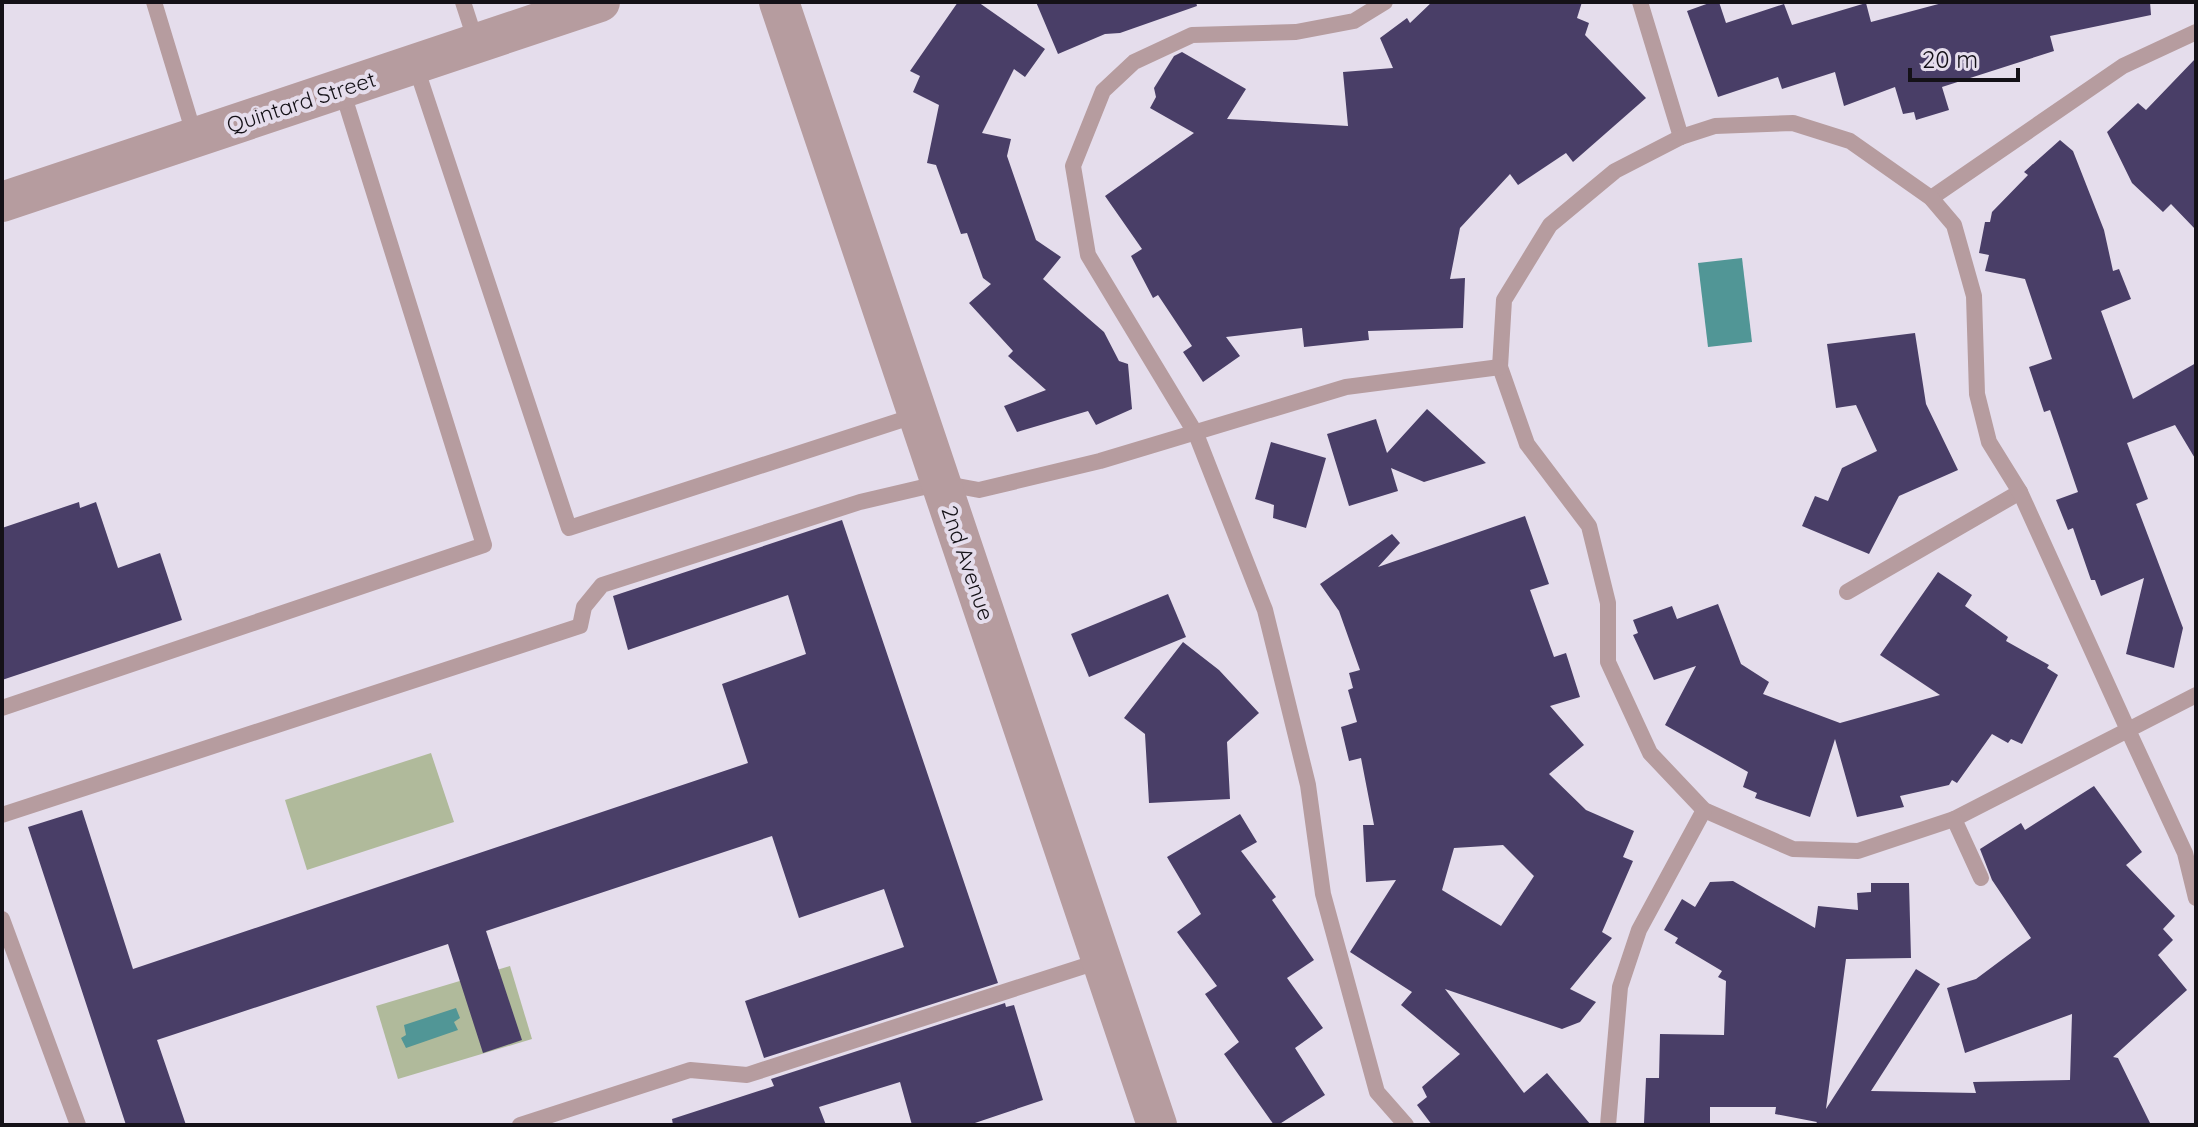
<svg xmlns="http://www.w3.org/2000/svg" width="2198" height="1127" font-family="Quicksand,sans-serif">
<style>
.green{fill:#b0ba9b}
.water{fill:#519696}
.building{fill:#493e67;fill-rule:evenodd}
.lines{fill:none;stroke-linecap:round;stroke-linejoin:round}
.service{stroke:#b69c9f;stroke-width:16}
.tertiary{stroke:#b69c9f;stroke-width:40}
.labels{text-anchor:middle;stroke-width:8;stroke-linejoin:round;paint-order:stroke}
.street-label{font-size:22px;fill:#141117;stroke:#e5ddec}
</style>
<rect width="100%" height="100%" fill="#e5ddec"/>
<g class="green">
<path d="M431,753L454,822L307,870L285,800Z"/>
<path d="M510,966L532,1039L398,1079L376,1006Z"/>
</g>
<g class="water">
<path d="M1742,258L1752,342L1708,347L1698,263Z"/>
<path d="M456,1008L460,1018L454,1022L458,1030L406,1048L401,1038L406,1035L404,1025Z"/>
</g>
<g class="building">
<path d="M958,2H978L1045,49L1025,77L1014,69L982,133L1011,139L1007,156L1036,240L1061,257L1043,279L1104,332L1119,361L1128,364L1132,409L1096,425L1088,411L1017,432L1004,406L1046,390L1008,356L1013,351L969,303L991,284L983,278L967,233L961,234L936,165L927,163L939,105L913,92L920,76L910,71Z"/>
<path d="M1036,2H1196L1197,6L1120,33L1105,34L1058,54Z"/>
<path d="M1432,2H1582L1577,18L1589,23L1585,35L1646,98L1573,162L1566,153L1518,185L1510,174L1460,228L1450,279L1465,278L1463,328L1368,331L1369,340L1304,347L1302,328L1226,337L1240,356L1203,382L1183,352L1192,346L1158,295L1153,298L1131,256L1142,249L1105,196L1194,133L1150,108L1156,97L1154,88L1174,56L1182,52L1246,89L1227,119L1348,126L1343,72L1393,68L1380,38L1407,18L1410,23Z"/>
<path d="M1712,2H1719L1726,23L1784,4L1792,25L1866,3L1871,22L1946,2H2150L2151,15L2050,36L2054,51L1942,87L1949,110L1916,120L1914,112L1903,114L1895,87L1844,106L1835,72L1782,89L1778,77L1718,97L1687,11Z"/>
<path d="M2196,58V230L2171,204L2163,212L2132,183L2107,132L2138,103L2146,110Z"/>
<path d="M2060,140L2073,151L2104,230L2113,271L2119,269L2131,299L2101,311L2133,399L2196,363V460L2175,425L2127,443L2148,499L2136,504L2183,628L2174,668L2126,654L2144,578L2101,596L2095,580H2091L2073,528L2068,530L2056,500L2078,492L2050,410L2044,412L2029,367L2052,359L2025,279L1985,271L1989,255L1979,253L1985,222H1990L1992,212L2028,175L2024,172Z"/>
<path d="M1915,333L1926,404L1958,470L1899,496L1869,554L1802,526L1815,496L1828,501L1842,468L1877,451L1856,405L1836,408L1827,344Z"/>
<path d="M1427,409L1486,463L1424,482L1391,468L1398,491L1349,506L1327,434L1376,419L1387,453Z"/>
<path d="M1271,442L1326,458L1306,528L1273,518L1274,505L1255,499Z"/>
<path d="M79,502L80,508L96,502L118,568L160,553L182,620L2,680V528Z"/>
<path d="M1525,516L1549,584L1530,590L1554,657L1566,653L1580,697L1550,706L1584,745L1549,774L1586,810L1634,831L1623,857L1633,861L1602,932L1612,938L1570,989L1596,1002L1580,1022L1562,1029L1445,989L1524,1093L1547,1073L1591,1125H1432L1417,1105L1427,1097L1422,1087L1460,1054L1401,1005L1412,992L1350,952L1396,880L1366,882L1363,825H1374L1361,758L1349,761L1341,727L1357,722L1348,690L1353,688L1349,673L1360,670L1339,611L1320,584L1392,534L1400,543L1378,567ZM1503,845L1534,876L1501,926L1442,890L1454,848Z"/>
<path d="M842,520L998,983L764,1058L745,1001L904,947L884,889L799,918L772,836L486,931L522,1040L483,1053L448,944L157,1040L186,1125H126L28,827L82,810L133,969L748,763L722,684L806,654L788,595L628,650L613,596Z"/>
<path d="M1938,572L1972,595L1965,606L2008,637L2006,641L2049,665L2047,668L2058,675L2022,744L2011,739L2008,743L1992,734L1957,783L1952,780L1949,785L1900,796L1904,807L1857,817L1835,739L1810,817L1755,798L1757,793L1743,787L1748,772L1665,725L1696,666L1654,680L1633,635L1638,633L1633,620L1672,606L1677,619L1718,604L1741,664L1769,682L1763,694L1840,723L1940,695L1880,655Z"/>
<path d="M1168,594L1186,637L1089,677L1071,634Z"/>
<path d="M1183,642L1219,670L1259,713L1227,742L1230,799L1149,803L1145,734L1124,718Z"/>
<path d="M2094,786L2142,852L2126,865L2175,916L2163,929L2173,940L2158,955L2187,990L2113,1057L2118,1058L2151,1125H1815L1817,1122L1775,1114L1776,1107H1710V1123H1644L1646,1078H1659L1660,1034L1724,1035L1726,981L1718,977L1722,971L1675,943L1678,938L1664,930L1682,899L1695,907L1710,882L1733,881L1815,928L1818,906L1858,910L1857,893L1871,892V883H1909L1911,958L1846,959L1826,1109L1916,969L1940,984L1871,1091L1976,1093L1973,1082L2070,1080L2072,1014L1965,1053L1947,988L1976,979L2031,938L1992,880L1980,849L2021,823L2025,830Z"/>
<path d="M1240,814L1257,842L1241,851L1276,897L1272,900L1314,960L1287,978L1323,1028L1295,1048L1325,1095L1278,1125H1274L1224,1054L1239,1042L1205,994L1217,986L1177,932L1201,914L1167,857Z"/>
<path d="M1005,1003L1006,1007L1014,1005L1043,1100L969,1125H912L900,1082L819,1107L826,1125H673L672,1119L774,1086L771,1079Z"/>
</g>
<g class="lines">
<g class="service">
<path d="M154,2L195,137"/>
<path d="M463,2L476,42"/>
<path d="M1385,2L1354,21L1296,32L1192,35L1134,62L1103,91L1073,166L1088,255L1196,434L1265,610L1308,785L1323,894L1377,1092L1406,1125"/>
<path d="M1640,2L1681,137"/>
<path d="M415,64L569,528L917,415"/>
<path d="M1931,198L2123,66L2196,32"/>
<path d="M1847,592L2020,492"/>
<path d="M2196,695L2128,730L1954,819L1858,851L1793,849L1704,810L1650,753L1608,662V603L1589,526L1527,444L1500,367L1504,300L1550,225L1615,171L1681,137L1715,126L1793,123L1850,141L1931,198L1954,225L1974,296L1977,394L1989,442L2020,492L2128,730L2185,853L2196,898"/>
<path d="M2,708L484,545L342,90"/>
<path d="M2,815L580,626L584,607L602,585L860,502L941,483L979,490L1100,461L1346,387L1500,367"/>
<path d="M1954,819L1981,878"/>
<path d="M2,919L78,1125"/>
<path d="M520,1125L690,1070L747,1075L1100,961"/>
<path d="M1608,1125L1620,987L1639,930L1704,810"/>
</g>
<g class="tertiary">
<path d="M779,2L1157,1125"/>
<path d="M2,202L600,2"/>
</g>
</g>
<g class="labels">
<g class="street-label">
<text transform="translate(301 102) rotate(-18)" y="8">Quintard Street</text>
<text transform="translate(968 563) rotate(71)" y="8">2nd Avenue</text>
</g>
</g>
<rect width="2198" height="1127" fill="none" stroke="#141117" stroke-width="8"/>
<path d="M1910 68v12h108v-12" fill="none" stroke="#141117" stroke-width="4"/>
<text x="1922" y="68" font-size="24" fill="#141117" stroke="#e5ddec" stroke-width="6" paint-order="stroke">20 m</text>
</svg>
